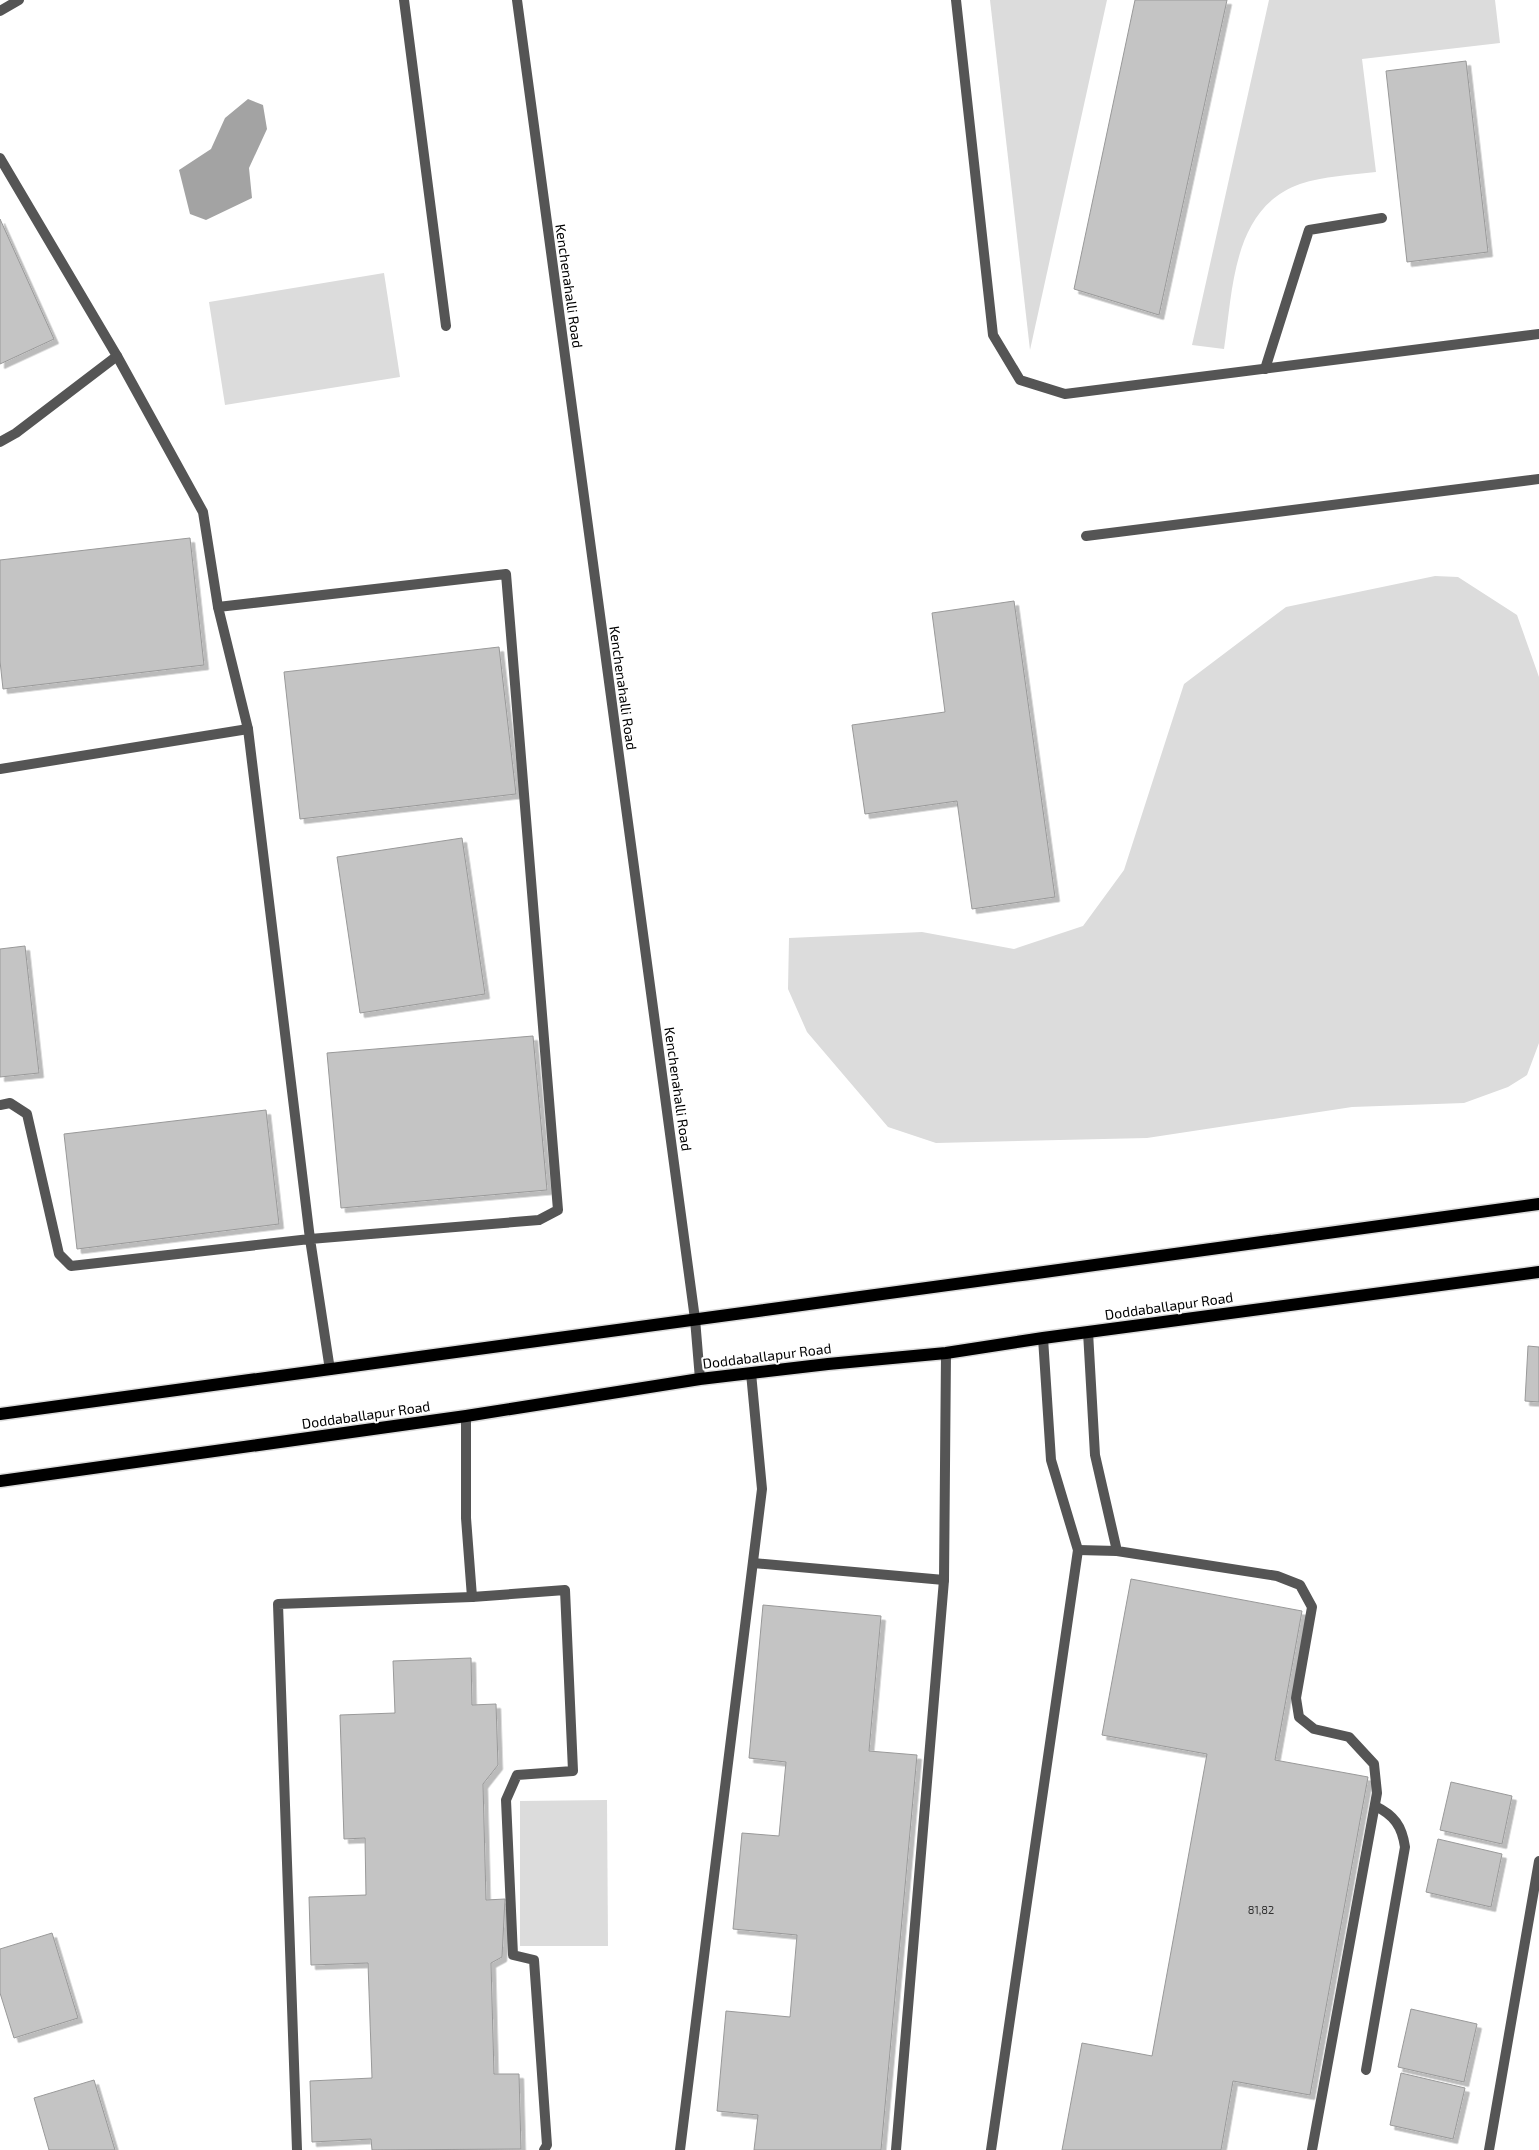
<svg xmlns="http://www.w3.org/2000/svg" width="1539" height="2150" font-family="'Exo 2',sans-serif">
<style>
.green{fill:#dcdcdc}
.water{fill:#a3a3a3}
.building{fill:#c4c4c4;stroke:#999;filter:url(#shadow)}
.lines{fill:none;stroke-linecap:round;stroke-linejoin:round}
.primary-casing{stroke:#dbdbdb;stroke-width:15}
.service{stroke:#555;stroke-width:10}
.minor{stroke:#555;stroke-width:10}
.primary{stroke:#000;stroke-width:12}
.labels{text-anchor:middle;stroke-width:4;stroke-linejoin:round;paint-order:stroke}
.number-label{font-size:11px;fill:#313131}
.street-label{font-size:14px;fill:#000;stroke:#fff}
</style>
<defs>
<filter id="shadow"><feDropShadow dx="4.5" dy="4.5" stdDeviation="0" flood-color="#0004"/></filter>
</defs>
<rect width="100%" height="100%" fill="#fff"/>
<g class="green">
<path d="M990,0H1107L1030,350Z"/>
<path d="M1269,0H1495L1500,43L1362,59L1376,172C1351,175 1324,176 1300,184C1232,208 1233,290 1224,349L1192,345Z"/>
<path d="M384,273L400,377L225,405L209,302Z"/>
<path d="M1435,576L1458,577L1517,615L1539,677V1043L1527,1075L1508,1087L1464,1103L1352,1107L1147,1138L936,1143L888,1127L807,1032L788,989L789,938L922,932L1014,949L1083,926L1124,870L1184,684L1286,607Z"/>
<path d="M607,1800L608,1946H520V1801Z"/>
</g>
<path class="water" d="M248,99L263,105L267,129L249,168L252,198L206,220L190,214L179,170L211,149L225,118Z"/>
<g class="building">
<path d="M1135,0H1227L1159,315L1074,289Z"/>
<path d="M1466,61L1488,252L1407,262L1386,71Z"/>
<path d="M0,219L54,339L0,364Z"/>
<path d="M190,538L204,665L3,689L0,661V560Z"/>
<path d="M1014,601L1055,897L972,909L957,801L865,814L852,725L945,712L932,613Z"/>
<path d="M499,647L516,794L300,819L284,672Z"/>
<path d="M462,838L485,994L360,1013L337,857Z"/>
<path d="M25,946L39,1073L0,1077V949Z"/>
<path d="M533,1036L547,1190L341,1208L327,1053Z"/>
<path d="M266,1110L279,1224L77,1249L64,1134Z"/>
<path d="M1528,1346L1539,1347V1402L1525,1401Z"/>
<path d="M1131,1579L1302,1611L1275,1760L1368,1777L1310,2095L1233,2081L1221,2150H1062L1082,2043L1152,2056L1207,1754L1102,1735Z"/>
<path d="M763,1605L881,1616L869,1751L917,1755L881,2150H754L758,2115L717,2111L726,2011L790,2017L797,1935L733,1929L742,1833L779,1836L786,1762L749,1758Z"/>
<path d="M471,1658L472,1705L496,1704L498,1765L483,1784L486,1900L505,1899L502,1957L491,1963L494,2074H519L521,2149L372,2150L371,2139L312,2142L310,2081L372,2078L368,1963L311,1965L309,1897L366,1895L365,1838L344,1839L340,1715L395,1713L393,1661Z"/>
<path d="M1451,1782L1512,1796L1502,1844L1440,1830Z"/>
<path d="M1438,1839L1502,1854L1491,1907L1426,1892Z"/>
<path d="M52,1933L78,2018L14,2038L0,1993V1949Z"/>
<path d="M1411,2009L1477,2024L1464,2082L1398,2067Z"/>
<path d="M1401,2073L1465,2088L1453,2139L1390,2125Z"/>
<path d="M94,2080L115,2150H49L34,2098Z"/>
</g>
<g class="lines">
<g class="primary-casing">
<g id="primary">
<path d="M0,1414C513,1346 1026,1274 1539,1204"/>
<path d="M0,1481L466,1416L700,1379L828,1364L946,1353L1043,1338L1539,1272"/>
</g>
</g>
<g class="service">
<path d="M404,0L446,326"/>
<path d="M956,0L993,335L1020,380L1065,394L1539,334"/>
<path d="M0,11L19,0"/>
<path d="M0,158L117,356L16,433L0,442"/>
<path d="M117,356L203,512L218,607"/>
<path d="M1265,369L1309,230L1382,218"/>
<path d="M1086,536L1539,479"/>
<path d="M0,769L248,729"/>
<path d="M0,1105L10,1103L27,1114L59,1254L71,1266L310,1239L539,1220L558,1210L506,574L218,607L248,729L310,1239L330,1370"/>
<path d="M1088,1332L1095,1455L1117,1551L1277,1576L1300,1585L1312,1607L1296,1698L1299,1717L1314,1729L1349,1737L1374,1764L1377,1793L1312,2150"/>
<path d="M1078,1550L1117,1551"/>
<path d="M753,1563L944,1580"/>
<path d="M472,1597L565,1590L573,1771L517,1775L506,1800L513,1955L534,1960L547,2145L544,2150"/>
<path d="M1366,2070L1405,1847C1402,1826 1394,1815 1375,1806"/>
<path d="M297,2150L278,1604L472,1597L466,1518V1416"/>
<path d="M680,2150L762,1489L751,1373"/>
<path d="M896,2150L944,1580L946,1353"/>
<path d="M991,2150L1078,1550L1051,1460L1043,1338"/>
</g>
<g class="minor">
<path d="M517,0L695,1319L700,1379"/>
<path d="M1489,2150L1539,1861"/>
</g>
<use href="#primary" class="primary"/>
</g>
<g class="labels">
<g class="number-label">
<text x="1261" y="1914">81,82</text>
</g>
<g class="street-label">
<text transform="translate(569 286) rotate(82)" y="5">Kenchenahalli Road</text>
<text transform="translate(623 688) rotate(82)" y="5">Kenchenahalli Road</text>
<text transform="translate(678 1089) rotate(82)" y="5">Kenchenahalli Road</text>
<text transform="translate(1169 1306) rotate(-8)" y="5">Doddaballapur Road</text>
<text transform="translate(767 1356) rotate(-7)" y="5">Doddaballapur Road</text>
<text transform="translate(366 1415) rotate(-8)" y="5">Doddaballapur Road</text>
</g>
</g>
</svg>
